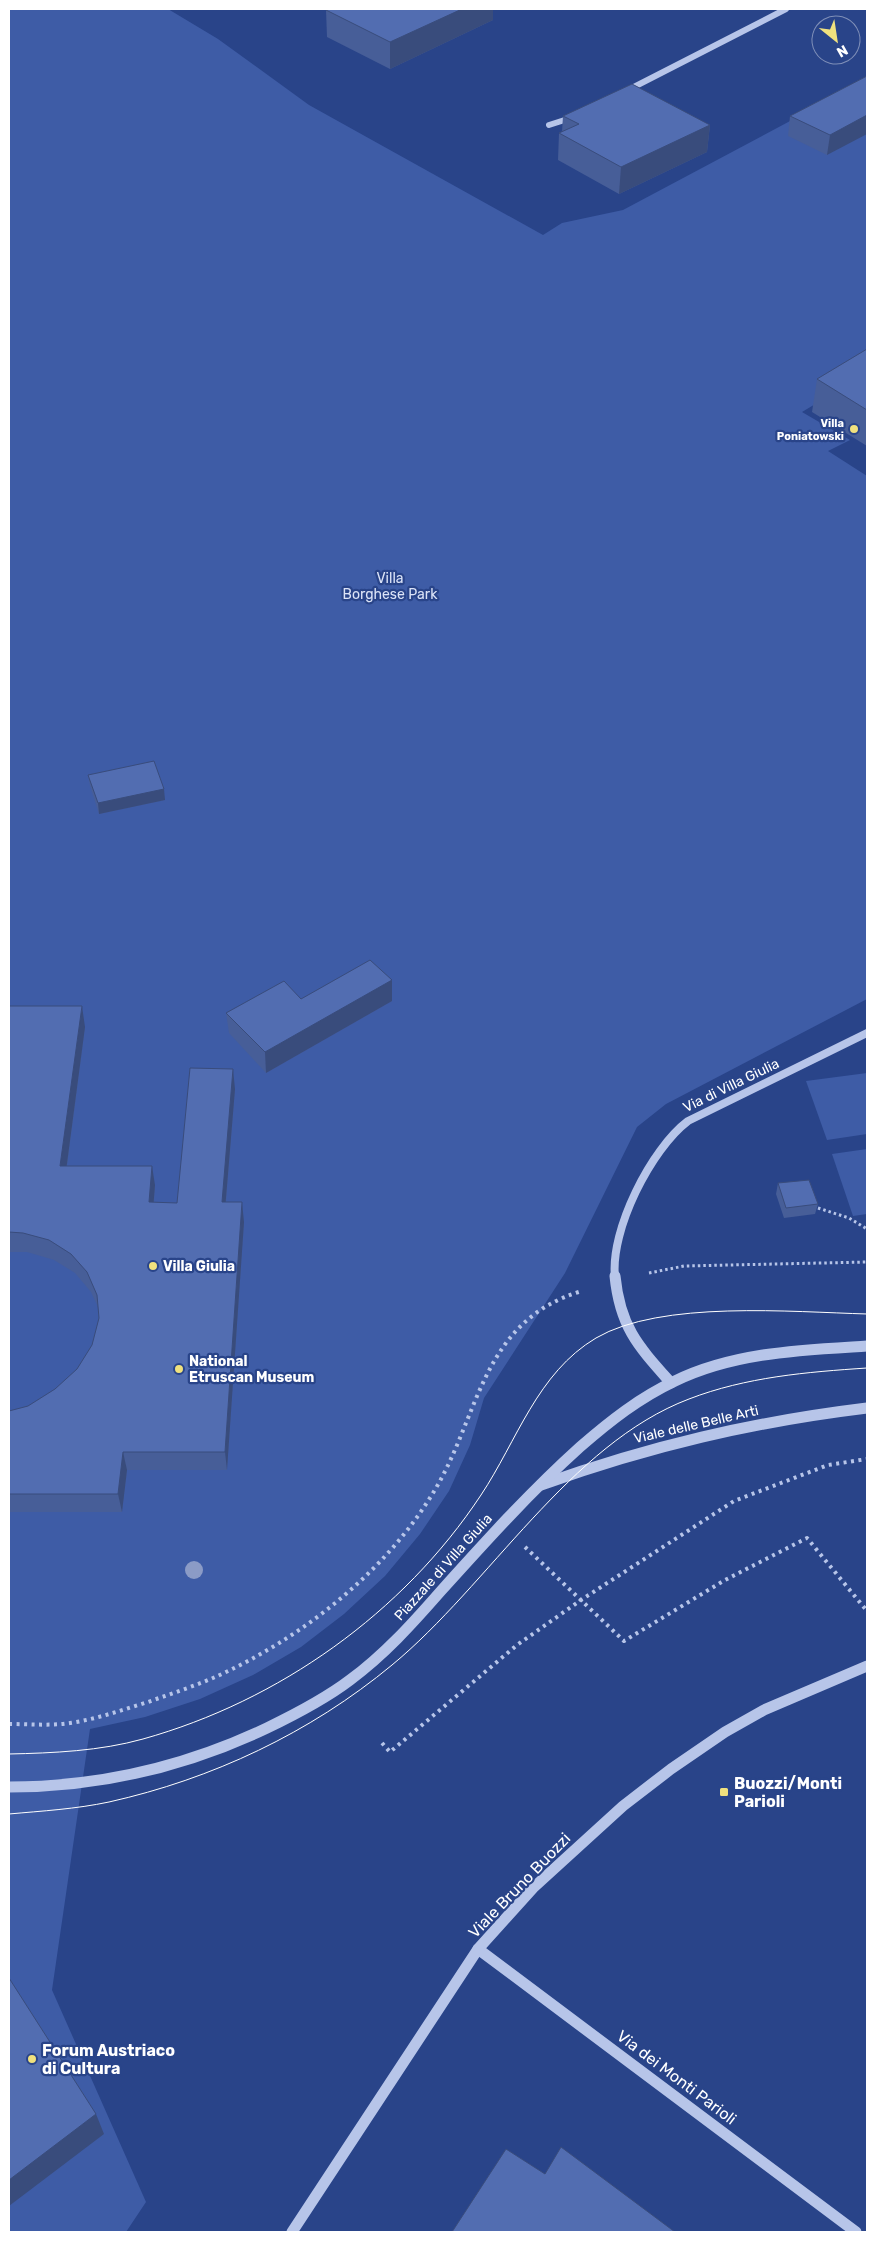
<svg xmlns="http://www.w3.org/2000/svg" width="876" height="2241" font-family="Rubik,sans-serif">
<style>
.green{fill:#3e5ca6}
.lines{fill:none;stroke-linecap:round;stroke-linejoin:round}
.path-far1{stroke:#b7c5e9;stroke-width:3;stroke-dasharray:2.5 3;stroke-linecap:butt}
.path{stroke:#b7c5e9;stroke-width:4;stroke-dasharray:3 4.5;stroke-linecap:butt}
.minor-far2{stroke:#b7c5e9;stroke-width:6}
.minor-far1{stroke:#b7c5e9;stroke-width:8}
.minor{stroke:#b7c5e9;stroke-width:11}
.tram{stroke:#fff;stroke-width:1}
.tree{fill:#8b9bc6}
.wall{fill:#475e98}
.shaded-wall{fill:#394c7c}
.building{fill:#526db1;stroke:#394c7c}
.poi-dot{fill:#f0e17e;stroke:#294489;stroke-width:2}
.labels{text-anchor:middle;stroke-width:4.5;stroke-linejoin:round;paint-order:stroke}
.far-poi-label{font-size:11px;font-weight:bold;fill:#fff;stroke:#294489;text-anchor:end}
.park-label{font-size:14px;fill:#dbe3f7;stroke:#294489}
.street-label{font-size:14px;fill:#fff;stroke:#294489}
.poi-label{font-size:14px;font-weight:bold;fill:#fff;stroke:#294489;text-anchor:start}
.near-poi-label{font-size:16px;font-weight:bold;fill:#fff;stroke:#294489;text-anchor:start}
.near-street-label{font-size:16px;fill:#fff;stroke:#294489}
</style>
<rect width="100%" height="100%" fill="#294489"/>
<g class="green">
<path d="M9,9H168L218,39L309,105L543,235L562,223L623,210L867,80V373L802,412L850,440L828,451L867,476V999L666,1104L637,1127L565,1273L484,1398L470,1445L449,1491L420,1534L385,1576L344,1614L301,1647L253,1675L200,1699L145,1717L90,1729L52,1990L146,2202L126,2232H9Z"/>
<path d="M867,1073V1134L827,1140L806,1081Z"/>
<path d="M867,1149V1214L853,1216L832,1154Z"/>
</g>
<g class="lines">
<g class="path-far1">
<path d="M818,1208L849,1218L867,1229"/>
<path d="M649,1273L684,1266L867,1262"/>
</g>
<g class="path">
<path d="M525,1547L624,1641L725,1580L807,1538L867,1611"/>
<path d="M9,1724C30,1724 50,1726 70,1723C97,1719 122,1710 148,1702C170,1694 192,1687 213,1678C299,1640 384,1574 433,1493C480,1417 480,1321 582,1291"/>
<path d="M382,1743L390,1752L517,1645L581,1600L734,1501L828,1465L867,1459"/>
</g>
<g class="minor-far2">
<path d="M626,91L786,9"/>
<path d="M549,125L574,117"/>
</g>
<path class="minor-far1" d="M615,1277C610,1230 651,1149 688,1121L867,1033"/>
<g class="minor">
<path d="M615,1276C620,1327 638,1346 671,1383"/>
<path d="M541,1485C650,1446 752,1422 867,1408"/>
<path d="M9,1787C100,1787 185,1767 267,1728C296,1714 325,1699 350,1680C384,1655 412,1624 440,1592C485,1542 530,1492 580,1447C610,1421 639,1398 675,1381C734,1352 803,1350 867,1346"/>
<path d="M478,1949L856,2232"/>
<path d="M292,2232L478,1949L533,1888L623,1806L671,1769L725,1732L764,1710L867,1666"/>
</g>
<g class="tram">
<path d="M9,1754C54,1753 100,1751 143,1739C279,1701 403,1613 481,1495C517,1441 537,1373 596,1338C661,1300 792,1312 867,1314"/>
<path d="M9,1814C42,1811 76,1809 109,1802C212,1779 310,1733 392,1665C489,1585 570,1444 689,1399C746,1377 807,1372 867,1368"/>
</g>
</g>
<circle class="tree" cx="194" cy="1570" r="9"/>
<g class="wall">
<path d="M326,10L493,20L390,69L327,37Z"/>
<path d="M867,76L827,155L788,136L790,116Z"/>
<path d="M563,116L710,125L707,152L619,194L558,160L559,133L562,132Z"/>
<path d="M867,349V446L812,412L817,379Z"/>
<path d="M88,775L165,800L99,814L90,786Z"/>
<path d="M301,999L392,1001L266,1073L229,1033L226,1013Z"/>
<path d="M9,1006L85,1027L67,1166L155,1185L154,1202L177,1203L235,1089L226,1202L244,1222L227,1470H127L122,1512H9V1411L28,1406L55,1389L77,1369L92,1345L99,1318L98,1307L91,1292L75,1273L54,1260L27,1252H9Z"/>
<path d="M778,1183L818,1204L815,1214L784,1218L776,1194Z"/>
</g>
<g class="shaded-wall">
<path d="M462,9H493V20L390,69V42Z"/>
<path d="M867,115V134L827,155L830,135Z"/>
<path d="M710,125L707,152L619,194L621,167Z"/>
<path d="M164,789L165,800L99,814L98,803Z"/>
<path d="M392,980V1001L266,1073L265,1052Z"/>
<path d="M82,1006L85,1027L64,1186L60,1166Z"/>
<path d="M233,1069L235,1089L224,1222L222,1202Z"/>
<path d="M152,1166L155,1185L152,1222L149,1202Z"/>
<path d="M242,1202L244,1222L227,1470L225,1452Z"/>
<path d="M123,1452L127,1470L122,1512L118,1494Z"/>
<path d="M96,2114L104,2134L9,2206V2180Z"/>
</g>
<g class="building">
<path d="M329,9H462L390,42L326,10Z"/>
<path d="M867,76V115L830,135L790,116Z"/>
<path d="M632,84L710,125L621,167L559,133L579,124L563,116Z"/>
<path d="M867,349V410L817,379Z"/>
<path d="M154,761L164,789L98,803L88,775Z"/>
<path d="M370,960L392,980L265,1052L226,1013L284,981L301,999Z"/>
<path d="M9,1006H82L60,1166H152L149,1202L177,1203L190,1068L233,1069L222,1202H242L225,1452H123L118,1494H9V1411L28,1406L55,1389L77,1369L92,1345L99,1318L97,1295L87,1272L71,1254L49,1240L23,1233L9,1232Z"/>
<path d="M809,1180L818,1204L786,1208L778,1183Z"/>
<path d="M9,1978L96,2114L9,2180Z"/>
<path d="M561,2147L675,2232H452L506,2149L545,2174Z"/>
</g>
<g class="poi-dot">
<circle cx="854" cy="429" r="5"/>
<circle cx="153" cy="1266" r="5"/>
<circle cx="179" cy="1369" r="5"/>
<rect x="719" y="1787" width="10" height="10" rx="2.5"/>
<circle cx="32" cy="2059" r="5"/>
</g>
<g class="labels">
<g class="far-poi-label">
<text x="844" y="427">Villa<tspan x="844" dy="13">Poniatowski</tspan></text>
</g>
<g class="park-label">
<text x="390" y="583">Villa<tspan x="390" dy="16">Borghese Park</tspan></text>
</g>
<g class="street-label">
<text transform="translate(731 1085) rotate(-26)" y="5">Via di Villa Giulia</text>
<text transform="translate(696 1424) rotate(-13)" y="5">Viale delle Belle Arti</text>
<text transform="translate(443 1567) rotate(-48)" y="5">Piazzale di Villa Giulia</text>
</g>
<g class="poi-label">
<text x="163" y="1271">Villa Giulia</text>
<text x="189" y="1366">National<tspan x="189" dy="16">Etruscan Museum</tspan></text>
</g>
<g class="near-poi-label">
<text x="734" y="1789">Buozzi/Monti<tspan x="734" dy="18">Parioli</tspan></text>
<text x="42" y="2056">Forum Austriaco<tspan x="42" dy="18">di Cultura</tspan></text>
</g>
<g class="near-street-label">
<text transform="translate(519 1885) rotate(-46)" y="6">Viale Bruno Buozzi</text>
<text transform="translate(677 2077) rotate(37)" y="6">Via dei Monti Parioli</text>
</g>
</g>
<rect width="876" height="2241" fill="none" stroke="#ffffff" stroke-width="20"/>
<g transform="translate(836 40) rotate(150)"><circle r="24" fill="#294489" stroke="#7f8fb8"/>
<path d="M0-4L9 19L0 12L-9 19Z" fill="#f0e17e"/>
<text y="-8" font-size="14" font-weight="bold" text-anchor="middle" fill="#ffffff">N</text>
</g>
</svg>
